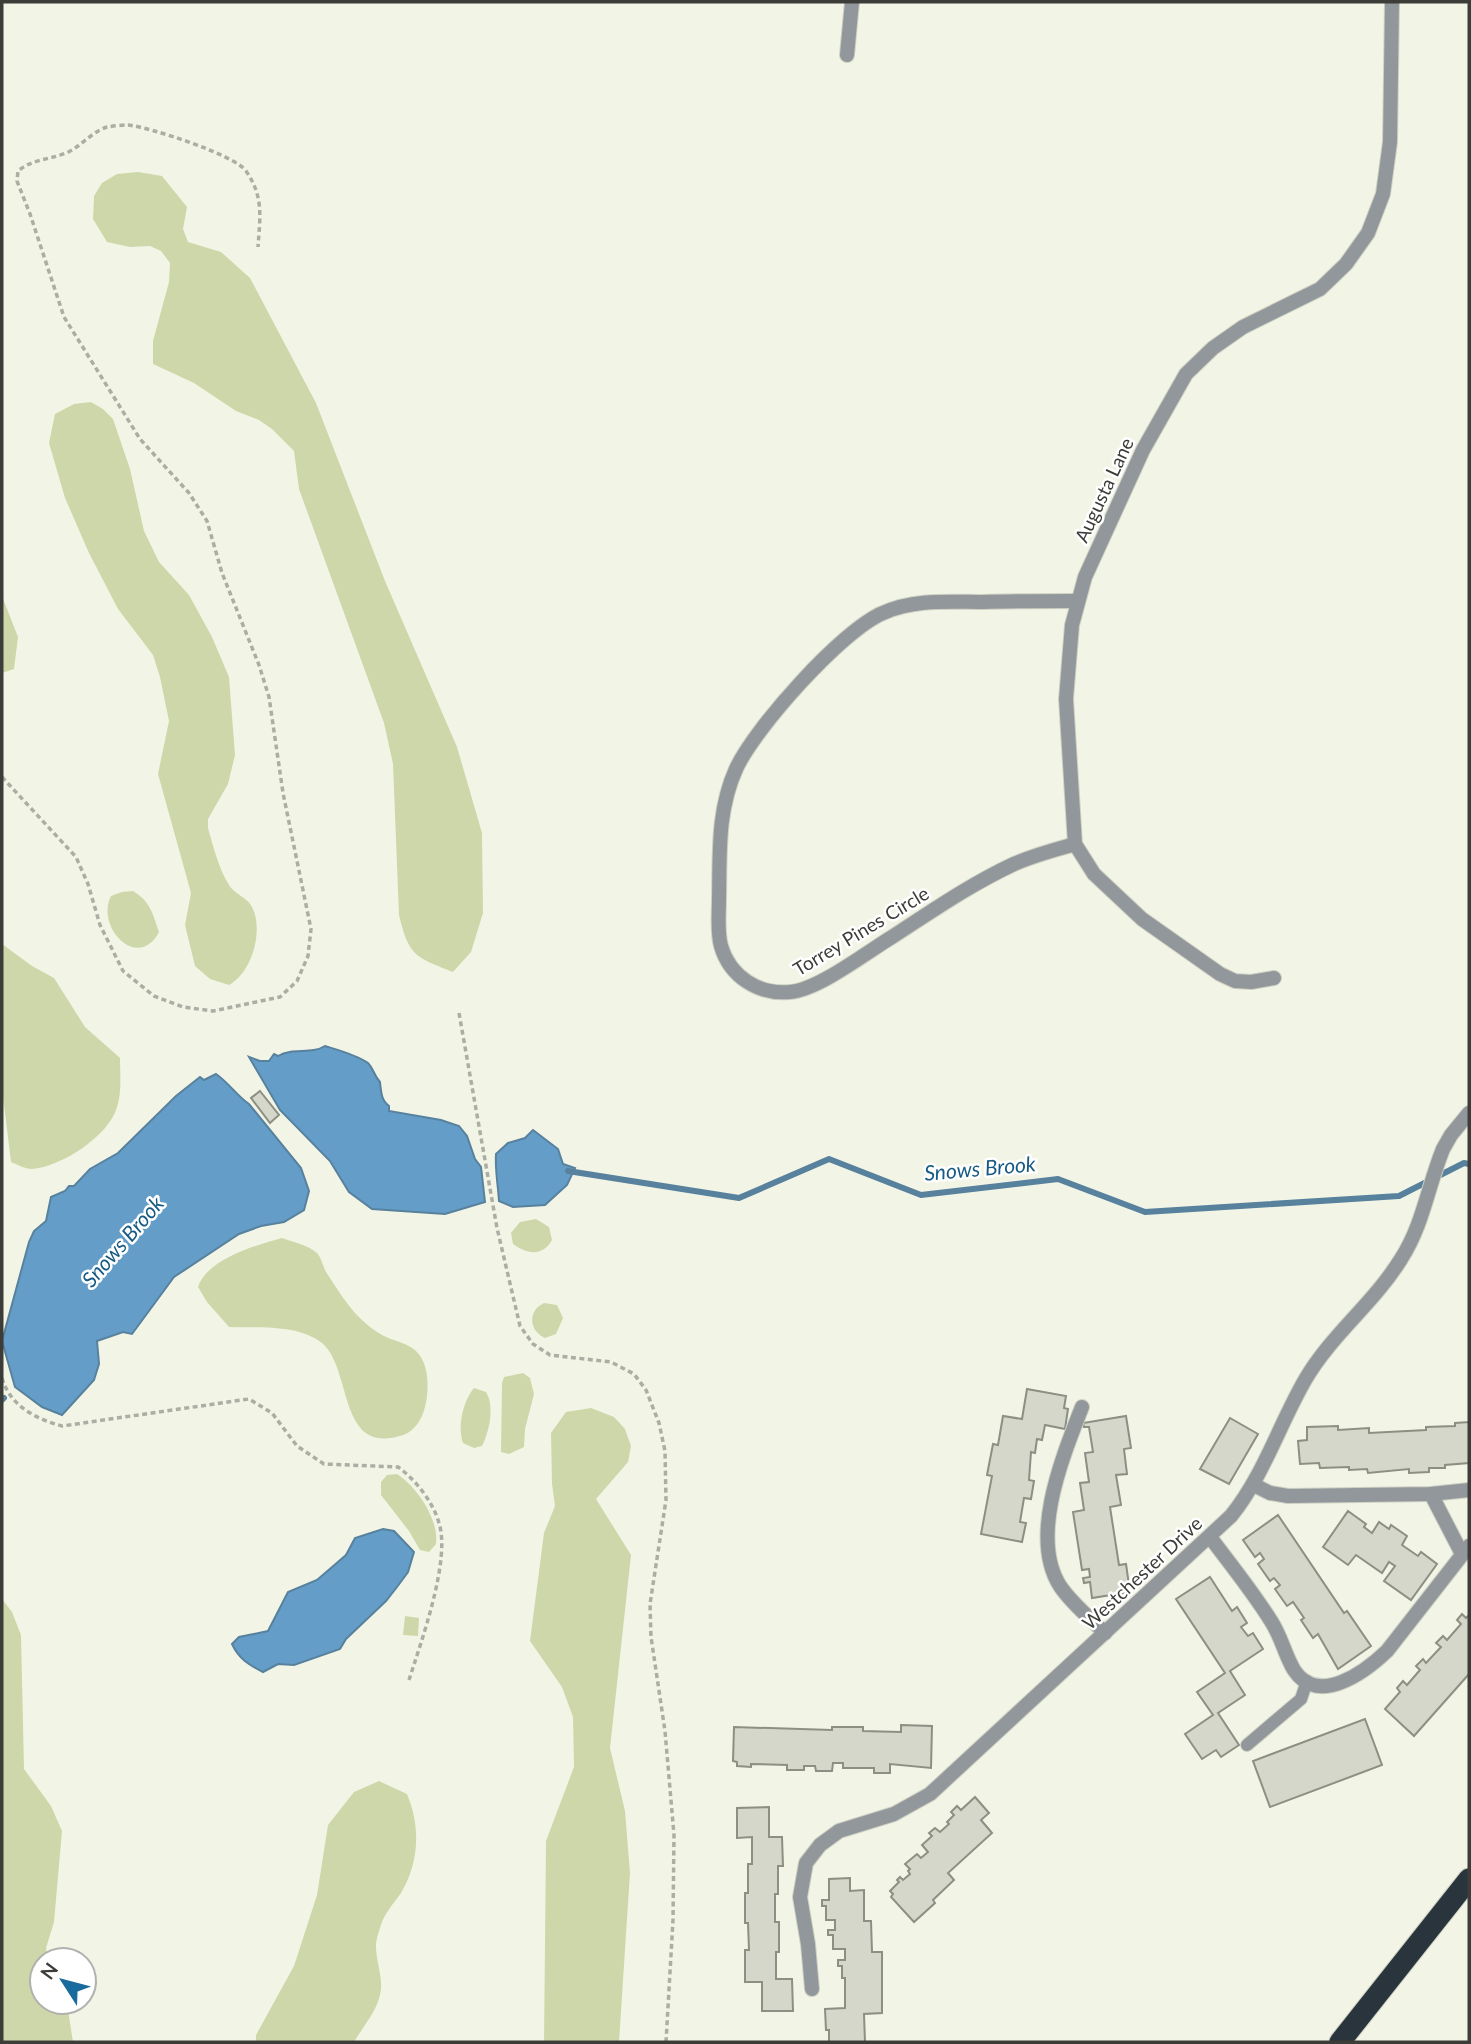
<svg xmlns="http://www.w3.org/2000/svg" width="1471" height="2044" font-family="Lato,sans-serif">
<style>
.green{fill:#ced7aa}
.water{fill:#649ec8;stroke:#58819d;stroke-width:2}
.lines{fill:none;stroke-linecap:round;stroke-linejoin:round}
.stream{stroke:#58819d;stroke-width:6}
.building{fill:#d4d7c9;stroke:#8c8f82;stroke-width:2}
.service-casing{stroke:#ced0c3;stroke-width:14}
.minor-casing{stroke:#ced0c3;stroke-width:16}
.motorway-casing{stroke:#ced0c3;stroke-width:23}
.path{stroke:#abaea3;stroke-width:3.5;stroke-dasharray:5 3.5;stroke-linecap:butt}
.service{stroke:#92979b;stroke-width:12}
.minor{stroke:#92979b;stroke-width:14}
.motorway{stroke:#2a343c;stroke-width:21}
.labels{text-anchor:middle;stroke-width:5;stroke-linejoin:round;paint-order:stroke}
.street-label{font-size:19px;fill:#3c3d38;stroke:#fff}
.water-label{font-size:21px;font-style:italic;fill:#165a83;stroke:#fff}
</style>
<rect width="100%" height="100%" fill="#f2f5e6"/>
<g class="green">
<path d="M138,172L162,176L187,207L183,229L188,242L221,252L250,278L316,403L385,581L457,747L482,833L483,913L471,952L453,972C416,957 409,957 399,915L393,764L384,723L299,489L294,451L272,429L259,420L236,411L194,383L153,364V341L169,282L170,263L161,251L150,246L130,247L107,242L93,219L94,196L102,183L117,174Z"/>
<path d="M91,402L103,409L113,419L130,469L144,531L159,562L189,595L212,637L229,677L235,755L228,784L208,819V828C213,846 219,869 229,885C234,894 247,897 252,907C264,930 252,973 229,985L210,979L195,966L185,925L191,893L158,774L169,721L160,677L153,655L118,609L89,553L65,498L49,443L55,414L74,404Z"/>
<path d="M2,596L18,637L14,669L2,673Z"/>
<path d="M133,891C150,901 153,914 159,932C138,972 95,927 111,896L122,892Z"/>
<path d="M2,944L32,966L54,978L85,1027L120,1058C120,1073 122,1092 117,1107C109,1136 61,1167 32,1169C25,1169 18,1165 11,1162L2,1088Z"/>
<path d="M536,1219L549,1227L552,1240C543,1256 528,1255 513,1244L511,1233L520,1222Z"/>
<path d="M282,1238C293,1242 308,1245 317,1253C321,1257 323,1266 326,1272C336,1287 348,1307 361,1319C367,1325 375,1331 382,1335C393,1341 408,1343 416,1351C430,1364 429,1391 425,1407C422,1419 415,1431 403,1435C337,1457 353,1369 322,1343C298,1324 258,1328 229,1327L207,1302L198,1287C207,1259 256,1245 282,1238Z"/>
<path d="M544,1303L557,1305L563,1318L556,1334L545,1338C529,1331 527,1311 544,1303Z"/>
<path d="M523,1373L530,1378L534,1394L525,1429L524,1447L509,1454L501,1452L502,1383L504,1377Z"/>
<path d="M474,1388L486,1392C495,1407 489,1432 482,1446L474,1448L463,1443C457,1427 463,1401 474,1388Z"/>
<path d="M591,1408L614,1417L625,1429L631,1446L628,1462L596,1499L631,1555L610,1748L625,1811L630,1873L619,2042H544L546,1841L574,1767L573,1717L562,1687L530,1641L544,1533L555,1506L552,1484L551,1433L566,1412Z"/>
<path d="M397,1474C417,1487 439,1519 436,1544L429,1552L420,1550L409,1531L381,1495V1482L387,1475Z"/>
<path d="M2,1599L12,1612L21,1635L24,1769L51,1806L62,1831L54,1922L46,1948L48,1960H42V2002H63L68,2010L73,2042H2Z"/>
<path d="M405,1616L419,1618L418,1636L403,1635Z"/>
<path d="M379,1781L407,1794C421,1827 419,1863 401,1893C394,1903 384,1914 381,1925C379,1931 376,1940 376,1946C376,1961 382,1974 381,1989C379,2009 364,2025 354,2042H256V2035L294,1966L317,1895L328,1825L354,1792Z"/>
</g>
<g class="water">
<path d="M325,1046C338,1050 357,1055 368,1063C374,1069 374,1076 380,1082C381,1091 381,1100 389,1106V1111L441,1120L459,1126L467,1136L475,1159L481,1167L485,1202L445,1214L372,1209L349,1192L330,1161L280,1110L249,1057L260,1061H269L274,1054L278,1056C293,1047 311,1055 325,1046Z"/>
<path d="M216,1074C229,1083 237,1096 249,1104L301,1168L309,1191L304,1210L284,1222L261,1226L239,1234L174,1277L132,1334L123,1332L97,1341L99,1364L94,1380L62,1415L42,1407L15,1387L2,1341L29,1242L34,1231L46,1221L51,1197L65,1191L69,1186H74L90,1169L118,1153L176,1096L200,1077L204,1080Z"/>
<path d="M533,1130L558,1149L563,1164L575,1168L567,1185L545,1205L513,1207L499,1201C498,1185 495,1170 496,1154L508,1143L525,1138Z"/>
<path d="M383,1529L394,1531L414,1552L408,1572L397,1587L386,1601L346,1639L340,1649L294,1665L278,1664L263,1672C249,1665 239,1659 232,1644L239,1637L268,1631L288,1592L317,1580L346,1555L355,1538Z"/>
</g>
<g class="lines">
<g class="stream">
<path d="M568,1171L739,1198L829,1159L921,1195L1058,1179L1145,1212L1399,1196L1464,1163L1469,1164"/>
<path d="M2,1400L4,1398"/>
</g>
</g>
<g class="building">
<path d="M260,1091L279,1115L270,1123L251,1098Z"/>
<path d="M1027,1389L1066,1396L1064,1408L1068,1409L1065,1429L1045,1425L1042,1440L1037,1439L1035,1453L1031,1452L1029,1480L1034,1481L1031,1499L1024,1498L1020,1522L1026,1523L1022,1542L981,1534L992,1476L987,1475L993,1444L998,1445L1003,1416L1022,1419Z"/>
<path d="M1126,1416L1131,1448L1124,1449L1127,1474L1116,1475L1121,1505L1110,1507L1119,1565L1126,1564L1130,1592L1092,1598L1090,1582L1084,1583L1083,1578L1090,1577L1089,1569L1082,1570L1073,1512L1084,1510L1080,1483L1089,1482L1085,1453L1093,1452L1089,1427H1084L1083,1423Z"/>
<path d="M1230,1418L1258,1434L1229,1484L1200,1469Z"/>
<path d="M1469,1422V1463L1445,1465V1468H1429V1472L1409,1473V1469L1368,1473L1367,1469L1349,1470V1467L1320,1468L1319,1463L1300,1464L1298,1441L1307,1440V1427L1338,1426V1430L1369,1428V1433L1426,1430V1427L1455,1426V1423Z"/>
<path d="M1348,1511L1366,1524L1364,1527L1372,1533L1379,1522L1389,1529L1391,1525L1407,1536L1402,1545L1418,1556L1421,1552L1437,1564L1411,1600L1384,1581L1395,1566L1389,1562L1382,1573L1356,1555L1348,1565L1323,1547Z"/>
<path d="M1278,1515L1344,1613L1347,1611L1371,1646L1338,1669L1318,1634L1313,1638L1301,1620L1304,1618L1293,1602L1287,1606L1275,1589L1280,1585L1274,1578L1270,1581L1258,1564L1264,1559L1260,1553L1255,1557L1243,1540Z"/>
<path d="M1210,1577L1232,1611L1237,1607L1247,1623L1241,1627L1248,1636L1253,1633L1263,1649L1230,1671L1245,1695L1218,1713L1239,1745L1221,1757L1216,1750L1202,1759L1185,1734L1213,1715L1197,1692L1225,1673L1176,1599Z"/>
<path d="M1462,1614L1466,1618L1469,1615V1674L1414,1736L1385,1709L1400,1692L1397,1688L1403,1681L1407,1685L1420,1670L1416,1666L1423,1659L1426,1663L1441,1647L1436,1643L1443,1636L1447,1640L1461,1624L1457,1620Z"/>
<path d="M1365,1719L1382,1765L1270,1807L1253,1761Z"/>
<path d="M901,1725L932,1726L931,1768L890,1764V1773H874V1768H843V1763H833L832,1771H816L815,1766H804V1770H787V1765L751,1764V1767L737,1766V1762L733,1761L734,1727L832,1730V1727H863V1731L901,1732Z"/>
<path d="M975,1797L989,1813L981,1820L992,1833L948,1873L954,1880L933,1900L935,1903L914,1922L891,1897L893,1894L890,1891L899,1882L897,1880L900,1877L903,1880L910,1874L908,1871L910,1869L905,1864L917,1854L921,1858L928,1852L922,1845L932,1836L929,1833L935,1828L940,1832L949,1824L947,1822L954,1815L951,1812L957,1806L961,1810Z"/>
<path d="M769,1807V1837H782L783,1866H778V1894H775V1922H779V1952H776V1979H792L793,2011H762V1982H745V1950H749L748,1923H745V1893H748V1864H752V1837L737,1838V1808Z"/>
<path d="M850,1878V1891L864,1890V1921H871L872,1952H882V2013L864,2014L865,2042H829V2030H826L825,2009L845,2008V1978H842V1966H838V1960H845V1949H833V1935H828V1930H835V1920H826V1906H822V1900H829V1879Z"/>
</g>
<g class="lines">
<g class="service-casing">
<path id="service" d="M1247,1745L1301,1699L1307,1681"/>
</g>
<g class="minor-casing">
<g id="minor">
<path d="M847,55L852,2"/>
<path d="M1075,844C1054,850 1034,855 1014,864C971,884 932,911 892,937C867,952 818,990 790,992C759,995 730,977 721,946C717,932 719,914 719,899C720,854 717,811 736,769C754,729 842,630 883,613C914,599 949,602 982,602C1014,601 1046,601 1078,601"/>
<path d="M1274,978L1251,982L1235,981L1220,974L1142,919L1094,874L1075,844L1066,699L1072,625L1085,577L1143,450L1186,374L1213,348L1243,327L1320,289L1346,264L1368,233L1383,194L1390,142L1392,2"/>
<path d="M1082,1407C1063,1456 1029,1537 1060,1586C1072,1604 1090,1618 1105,1633"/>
<path d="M1254,1485L1270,1493L1288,1496L1431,1494L1469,1490"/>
<path d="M1431,1494L1462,1554"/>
<path d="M1210,1537C1231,1565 1253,1592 1271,1621C1281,1636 1285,1655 1294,1670C1318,1707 1365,1672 1387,1651L1469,1546"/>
<path d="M812,1989L808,1944L800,1897L806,1863L820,1845L839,1831L894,1814L930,1794L1231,1516C1264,1475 1279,1425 1305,1380C1331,1335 1374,1303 1401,1259C1423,1225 1428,1186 1443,1149L1451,1135L1469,1113"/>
</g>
</g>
<g class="motorway-casing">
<path id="motorway" d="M1340,2042L1469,1879"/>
</g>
<g class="path">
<path d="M2,777L76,857L88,884L100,925L123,971L154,996L183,1007L213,1011L280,997L297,981L308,956L311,929L283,793L269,697L259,665L222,573L207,521L189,493L140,439L64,317L30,214L17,181L18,171C32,159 49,160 66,153C81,147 91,132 107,127C113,126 122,125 128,125C149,127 235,155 246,171C264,197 260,217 258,247"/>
<path d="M459,1013L497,1228L520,1326L533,1344L550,1355L611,1362L634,1374L646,1390L659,1423L665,1451L666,1500L650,1604L651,1637L665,1731L674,1835L673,1920L666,2042"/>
<path d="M2,1378C10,1406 36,1419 62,1426L249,1399L272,1413L297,1446L324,1464L398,1467C416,1480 433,1502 439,1523C451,1560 421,1642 409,1680"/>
</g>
<use href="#service" class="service"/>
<use href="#minor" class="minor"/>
<use href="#motorway" class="motorway"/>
</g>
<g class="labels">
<g class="street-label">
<text transform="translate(1104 490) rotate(-65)" y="7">Augusta Lane</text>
<text transform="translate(861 931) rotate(-31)" y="7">Torrey Pines Circle</text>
<text transform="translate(1142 1573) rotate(-43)" y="7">Westchester Drive</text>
</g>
<g class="water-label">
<text transform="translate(980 1169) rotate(-5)" y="7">Snows Brook</text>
<text transform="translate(123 1242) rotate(-49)" y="7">Snows Brook</text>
</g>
</g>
<rect width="1471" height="2044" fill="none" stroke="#3c3d38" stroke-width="7"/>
<g transform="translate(63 1981) rotate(306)"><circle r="33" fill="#ffffff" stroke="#b1b1af" stroke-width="2"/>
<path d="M0-5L12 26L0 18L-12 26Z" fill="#186b9c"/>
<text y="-10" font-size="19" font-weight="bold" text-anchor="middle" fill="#3c3d38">N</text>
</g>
</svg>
